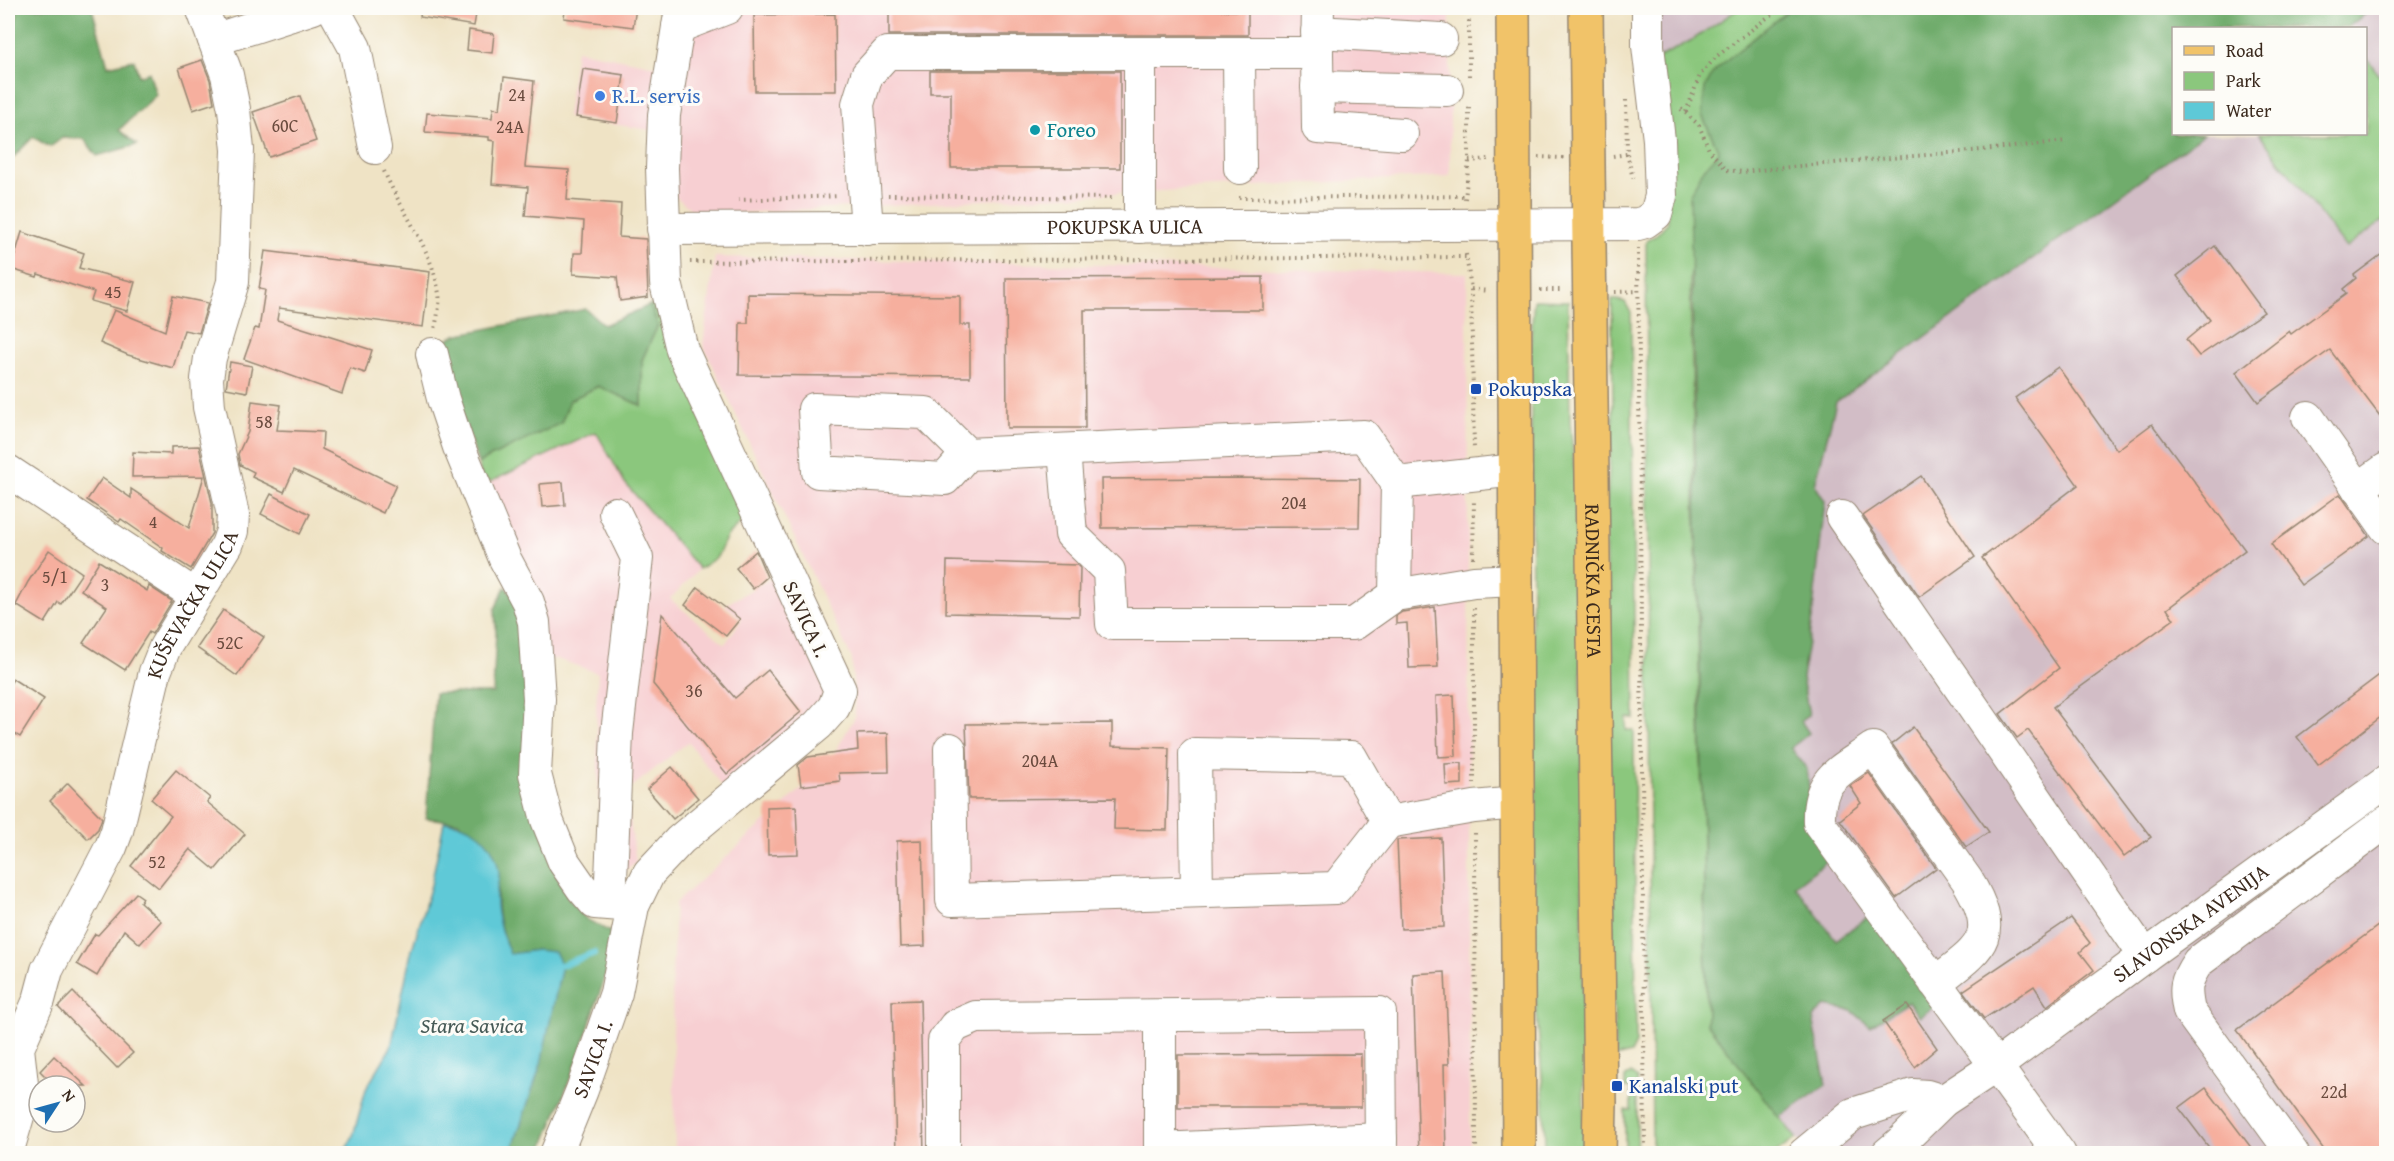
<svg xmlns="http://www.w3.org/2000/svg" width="2394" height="1161" font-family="'Gentium Book Plus',serif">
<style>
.built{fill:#f7cfd2}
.industrial{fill:#d2bdc6}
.green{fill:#8bc77d;stroke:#63784e;stroke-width:1.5}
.forest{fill:#70ac6c;stroke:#566b45;stroke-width:1.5}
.water{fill:#5ec9d7;stroke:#4c7a7a;stroke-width:1.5}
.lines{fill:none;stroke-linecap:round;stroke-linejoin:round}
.stream{stroke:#5ec9d7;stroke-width:7}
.building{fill:#f6af9e}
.minor-casing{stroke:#958672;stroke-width:34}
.major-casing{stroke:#958672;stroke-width:36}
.path{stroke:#958672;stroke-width:4;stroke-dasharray:1.5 4.5;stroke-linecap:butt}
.minor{stroke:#fff;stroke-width:32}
.major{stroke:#f1c369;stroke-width:33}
.shop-dot{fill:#3f7fe0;stroke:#fdfcf7;stroke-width:2}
.culture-dot{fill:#0f9aa8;stroke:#fdfcf7;stroke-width:2}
.transit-dot{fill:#1a4fb4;stroke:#fdfcf7;stroke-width:2}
.labels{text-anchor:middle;stroke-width:6;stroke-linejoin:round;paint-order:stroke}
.number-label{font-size:18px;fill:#6a4b3e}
.shop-label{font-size:21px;fill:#366cbe;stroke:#fdfcf7;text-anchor:start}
.culture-label{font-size:21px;fill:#0d838f;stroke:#fdfcf7;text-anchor:start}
.street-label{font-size:21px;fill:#3b2a1e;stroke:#fdfcf7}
.transit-label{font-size:21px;fill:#164399;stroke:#fdfcf7;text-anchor:start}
.water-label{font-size:22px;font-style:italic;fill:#465a56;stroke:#fdfcf7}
</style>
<rect width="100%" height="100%" fill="#fdfcf7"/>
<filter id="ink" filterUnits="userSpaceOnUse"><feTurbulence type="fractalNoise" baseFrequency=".0167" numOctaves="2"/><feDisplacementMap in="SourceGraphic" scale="12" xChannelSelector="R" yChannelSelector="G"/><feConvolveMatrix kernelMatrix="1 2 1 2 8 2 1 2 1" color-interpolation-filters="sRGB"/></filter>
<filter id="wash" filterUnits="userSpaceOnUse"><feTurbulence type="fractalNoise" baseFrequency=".008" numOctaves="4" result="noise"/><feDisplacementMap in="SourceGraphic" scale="24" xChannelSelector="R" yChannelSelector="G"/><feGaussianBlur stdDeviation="1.35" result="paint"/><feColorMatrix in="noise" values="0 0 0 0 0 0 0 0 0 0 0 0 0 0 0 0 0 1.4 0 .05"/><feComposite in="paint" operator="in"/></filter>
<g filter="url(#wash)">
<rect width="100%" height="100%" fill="#efe3c5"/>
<g class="built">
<path d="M689,8H1450V176L698,215L675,196L671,183Z"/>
<path d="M576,50L661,67L650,130L567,117Z"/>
<path d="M715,257L1467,273L1470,1153L675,1154L672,979L675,903L827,766L855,717L852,659L703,345Z"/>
<path d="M596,432L625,483L699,569L670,599L725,644L742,619L725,605L777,575L830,701L725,790L688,742L626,792L636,862L619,875L602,874L596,706L598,673L557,659H543L486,495L490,482Z"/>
</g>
<g class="industrial">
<path d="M1655,8H1740L1692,40L1658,58Z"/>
<path d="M2374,8H2386V85L2366,57V28H2346Z"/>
<path d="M2204,134H2259L2346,248L2386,218V1153H1809L1779,1118L1826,1085L1813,1018L1825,1006L1852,1011L1870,1026L1872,914L1836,940L1795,886L1813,821L1807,769L1791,748L1801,721L1809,715L1802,678L1812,619L1814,486L1836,402Z"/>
</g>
<g class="green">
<path d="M1740,8H1791L1729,58L1702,115L1719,152L1703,170L1690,280L1707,1023L1796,1138L1776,1153H1652L1646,241L1655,236L1668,222L1658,58L1692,40Z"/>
<path d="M2366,57L2386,85V218L2346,248L2259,134H2366Z"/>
<path d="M1612,299L1625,302L1631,313L1635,718H1627L1626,730H1634L1636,1043L1631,1053L1615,1057L1605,523L1613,422Z"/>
<path d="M1534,300L1568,301L1570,421L1580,528L1584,1153H1545L1544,1101L1533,965L1531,336Z"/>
<path d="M655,303L749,515L727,536L717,557L699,569L625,483L596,432L490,482L482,477L478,463L560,423L570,400L599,386L642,406V360L658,325L650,305Z"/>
<path d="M1631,1073L1637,1078V1153H1625V1110H1631V1088H1625V1078Z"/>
</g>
<g class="forest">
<path d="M18,8H92L108,66L134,60L139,76L149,72L156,95L119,130L137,145L97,156L84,139L62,138L50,147L33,137L8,163V64Z"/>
<path d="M1791,8H2374L2346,28H2174V134H2204L1836,402L1815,485L1825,501L1812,619L1802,678L1809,715L1801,721L1809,733L1791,748L1807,769L1813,821L1833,856L1795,886L1836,940L1872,914L1938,1004L1919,1017L1908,1002L1870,1026L1852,1011L1825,1006L1813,1018L1826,1085L1779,1118L1707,1023L1690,194L1703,170L1719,152L1702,115L1705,88L1712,74L1729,58Z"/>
<path d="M650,305L658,325L642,360V406L598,386L570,400L561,423L478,463L441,355L443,342L455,335L586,309L604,325Z"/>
<path d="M505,587L516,597L551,863L569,899L586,919L618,936L581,1051L541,1153H511L541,1064L537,950L510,954C498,926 494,906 499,875L459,822L426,818L435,693H493L496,632L495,609Z"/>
</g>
<path class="water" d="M444,822C474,822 496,843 499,873C500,881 496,888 496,896C495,916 502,935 510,954L537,950L555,952L562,965L541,1064L511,1153H344L353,1136L366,1089L391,1047L411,953L431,885Z"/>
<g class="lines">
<path class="stream" d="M562,965L594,953"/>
</g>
<g id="blocks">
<g class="building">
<path d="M421,8H477L474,26L420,17Z"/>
<path d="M565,8H636L633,27L564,18Z"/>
<path d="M889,8H1098L1248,11V35H889Z"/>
<path d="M835,14L836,91H755L754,15Z"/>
<path d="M469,30L494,34L492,53L467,50Z"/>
<path d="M202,60L210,80L214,103L193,110L179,68Z"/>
<path d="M583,69L624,75L617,123L576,117Z"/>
<path d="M930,71H1120V168H951V93H930Z"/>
<path d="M504,77L534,81L525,167L569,170L567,200L621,204L619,237L646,239L648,297L620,301L617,277L573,274L574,253H582L584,221L525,216L528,187L492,184L495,141L489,140V137L425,132L427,113L492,118L493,108L500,109Z"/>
<path d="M300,96L316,141L269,157L253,112Z"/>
<path d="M22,232L84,253L79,268L135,282L127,311L91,301L94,292L38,274L37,277L11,269Z"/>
<path d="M2215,246L2264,312L2199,356L2186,340L2210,320L2177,276Z"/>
<path d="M265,251L430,272L423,327L279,308L277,320L372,350L365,373L350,368L342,394L244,359L255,328L259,329L265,290L259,289Z"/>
<path d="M2386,251V424L2330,350L2258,402L2236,372L2289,331L2291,334L2346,294L2343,289L2356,278L2354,275Z"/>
<path d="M1263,277V310H1084L1085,428H1007L1006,278Z"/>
<path d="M748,294L960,296V325H970V377L739,375L740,323H748Z"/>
<path d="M173,296L208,303L199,333L184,330L173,368L128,355L100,343L114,310L165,331Z"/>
<path d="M230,362L252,366L247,392L226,388Z"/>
<path d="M2058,367L2117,450L2152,424L2245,550L2167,609L2174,619L2053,707L2151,837L2124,857L2028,730L2017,738L2000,714L2059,668L1982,558L2078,485L2015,398Z"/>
<path d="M252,401L281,405L277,430L323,432L322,449L396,485L383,513L294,470L284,492L252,477L254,472L240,465L238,454L248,432Z"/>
<path d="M199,446L212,503V533L191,569L162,551L163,548L121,519L119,522L87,500L102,478L131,498V489L189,528L204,476L132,477L133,452L171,454V447Z"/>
<path d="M1921,476L1975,557L1919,597L1863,516Z"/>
<path d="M1228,478L1360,479L1359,527L1102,528L1101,479Z"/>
<path d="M563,482L565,505L542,507L540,484Z"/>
<path d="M271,494L310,514L300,534L261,514Z"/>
<path d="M2340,494L2369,536L2301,585L2271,544Z"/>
<path d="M49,550L82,573L61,604L58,602L45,623L16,605L28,582Z"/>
<path d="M756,551L767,577L753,589L736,568Z"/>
<path d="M99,561L147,591L149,586L172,601L152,634L149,632L125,670L83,643L107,607L81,590Z"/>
<path d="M947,561L1077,565L1080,568L1079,616L946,613Z"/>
<path d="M698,587L740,619L726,636L685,605Z"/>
<path d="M1435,607L1438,667L1409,668L1407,623L1396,624V616L1402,612Z"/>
<path d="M223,610L264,637L237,676L197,648Z"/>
<path d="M662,614L735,698L768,670L801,712L727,774L653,684Z"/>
<path d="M2386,670V713L2318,765L2297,737Z"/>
<path d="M13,679L44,699L20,737L8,729V688Z"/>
<path d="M1454,695L1456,756L1438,757L1436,696Z"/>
<path d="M1112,723V746L1169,748L1167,830L1114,829L1115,798L969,799L966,724Z"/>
<path d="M1913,727L1989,832L1966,847L1892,744Z"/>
<path d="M888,733L889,772L839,773L840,781L801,786L798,765L808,757L858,750L857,734Z"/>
<path d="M1462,763V784L1446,785L1445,764Z"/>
<path d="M672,767L698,798L673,819L647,789Z"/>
<path d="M176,770L210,798L207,802L245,834L215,870L190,849L159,888L131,866L171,816L151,799Z"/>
<path d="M1869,773L1936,868L1896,898L1840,820L1861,803L1850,786Z"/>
<path d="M68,783L102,818L98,829L88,839L50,801Z"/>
<path d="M796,806L798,854L768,855L767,807Z"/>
<path d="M1441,838L1444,927L1401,929L1397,840Z"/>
<path d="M922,840L925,946L900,947L897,841Z"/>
<path d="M136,893L143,898L140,902L161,921L140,944L124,930L97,976L77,964L95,934L98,935Z"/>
<path d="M2071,918L2090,943L2080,952L2094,970L2047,1006L2034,986L1984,1019L1963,991Z"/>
<path d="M2386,920V1154H2327L2237,1030Z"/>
<path d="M1445,972L1449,1064H1444L1446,1154H1419L1413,974Z"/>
<path d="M73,992L133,1053L117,1068L58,1007Z"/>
<path d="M920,1000L924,1154H896L892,1001Z"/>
<path d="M1907,1005L1937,1048L1915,1067L1883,1021Z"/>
<path d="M1361,1054V1107H1178V1055Z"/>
<path d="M54,1056L86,1086H55L40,1071Z"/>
<path d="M2206,1088L2256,1154H2214L2179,1108Z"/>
</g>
</g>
</g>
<g filter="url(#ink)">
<use href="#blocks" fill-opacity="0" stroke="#958672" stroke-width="1.5"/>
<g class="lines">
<g class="minor-casing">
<g id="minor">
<path d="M333,8L355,48L375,148"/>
<path d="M678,27L727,8"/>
<path d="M1317,32L1441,39"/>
<path d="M214,40L313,8"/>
<path d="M1239,53L1240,168"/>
<path d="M1317,53L1318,128L1402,134"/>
<path d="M1317,87L1447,90"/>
<path d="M1140,227V53"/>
<path id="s1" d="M663,229L1638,224L1645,222L1656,214L1661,196L1659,140L1648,46V8"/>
<path d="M867,229L858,104L867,75L887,53H1317L1318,8"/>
<path d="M432,354L443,399L459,447L505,559L528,602L534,622L539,699L535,774L547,820L564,862L582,888L595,903L633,906"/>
<path d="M2308,417L2386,528"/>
<path d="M1064,450L1071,534L1109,571L1112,624H1354L1395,595L1397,483"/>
<path d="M967,454L945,479L818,472L814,409L926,413L967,454L1364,436L1397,483L1516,470"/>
<path d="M8,471L195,595"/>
<path d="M2358,489L2386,469"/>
<path d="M1842,517L2145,956"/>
<path d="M1395,595L1474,582L1516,580"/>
<path d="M950,749L952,900L1336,888L1388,822"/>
<path d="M1197,892L1195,754L1351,757L1388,822L1474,807L1516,803"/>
<path d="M610,904L617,733L637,558L615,513"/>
<path d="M1935,983C1980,948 2002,938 1967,880L1873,748C1840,772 1817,777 1819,823L2060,1154"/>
<path d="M1160,1016V1149L1381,1139"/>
<path id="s2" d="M8,1150L21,1106L22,1084L18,1048L39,1000L47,970L111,847L117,831L155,672L165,647L227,545L232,531L233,515L209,407L207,379L210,358L233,282L238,150L234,109L227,75L202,8"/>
<path id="s3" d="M556,1154L582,1090L616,993L633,906L649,873L680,840L818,725L834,707L840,690L682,350L666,283L662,168L664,115L681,8"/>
<path d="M944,1154V1041L955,1026L976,1017L1380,1013L1381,1154"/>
<path d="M1804,1154L1853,1114L1913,1095L1927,1096L1943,1101"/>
<path id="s4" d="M1887,1154L1900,1143L1943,1101L1996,1066L2145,956L2386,782"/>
<path d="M2293,1154L2189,1011C2184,988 2185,981 2198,962L2386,822"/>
</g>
</g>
<g class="major-casing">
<g id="major">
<path d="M1513,8L1519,1154"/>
<path id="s5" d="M1586,8L1600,1103L1599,1154"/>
</g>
</g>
<g class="path">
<path d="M1469,76V8"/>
<path d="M1626,100L1627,154L1633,178"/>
<path d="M1681,109L1699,125L1709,150L1727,170L1742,172C1850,160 1959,154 2066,141"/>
<path d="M1686,112L1700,75L1717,56L1780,8"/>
<path d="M1613,156L1627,154"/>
<path d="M1538,157L1564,158"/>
<path d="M1469,161L1489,159"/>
<path d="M384,171C402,213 432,248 439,294C441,305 436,319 435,331"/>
<path d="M888,195L1115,198"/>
<path d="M1239,198L1466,196"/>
<path d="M1465,199L1469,161V104"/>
<path d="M738,200L839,196"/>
<path d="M1638,248L1645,1154"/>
<path d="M1466,254L1471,289L1474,450"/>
<path d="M690,262L1466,257"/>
<path d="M1471,289L1488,291"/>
<path d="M1540,290H1563"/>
<path d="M1615,292L1639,291"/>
<path d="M1473,558L1474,500"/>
<path d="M1474,608V783"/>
<path d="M1475,833L1476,1154"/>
</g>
<use href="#minor" class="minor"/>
<use href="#major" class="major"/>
</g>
</g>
<circle class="shop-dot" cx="600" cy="96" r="6"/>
<circle class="culture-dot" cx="1035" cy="130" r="6"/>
<g class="transit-dot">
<rect x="1470" y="383" width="12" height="12" rx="3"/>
<rect x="1611" y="1080" width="12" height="12" rx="3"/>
</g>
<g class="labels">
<g class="number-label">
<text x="517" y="101">24</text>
<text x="285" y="132">60C</text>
<text x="510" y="133">24A</text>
<text x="113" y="298">45</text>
<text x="264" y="428">58</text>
<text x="1294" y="509">204</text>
<text x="153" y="528">4</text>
<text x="55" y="583">5/1</text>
<text x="105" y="591">3</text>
<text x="230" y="649">52C</text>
<text x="694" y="697">36</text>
<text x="1040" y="767">204A</text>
<text x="157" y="868">52</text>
<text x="2334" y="1098">22d</text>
</g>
<g class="shop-label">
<text x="612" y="103">R.L. servis</text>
</g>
<g class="culture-label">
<text x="1047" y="137">Foreo</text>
</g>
<g class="street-label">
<text dy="7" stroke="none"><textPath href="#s1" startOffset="462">POKUPSKA ULICA</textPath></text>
<text dy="7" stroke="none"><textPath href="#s5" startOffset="573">RADNIČKA CESTA</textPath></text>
<text dy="7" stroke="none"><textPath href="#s2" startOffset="584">KUŠEVAČKA ULICA</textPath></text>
<text transform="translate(806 619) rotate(65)" y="7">SAVICA I.</text>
<text dy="7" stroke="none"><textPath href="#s4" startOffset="382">SLAVONSKA AVENIJA</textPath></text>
<text dy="7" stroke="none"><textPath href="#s3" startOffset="102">SAVICA I.</textPath></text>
</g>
<g class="transit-label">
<text x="1488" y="396">Pokupska</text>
<text x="1629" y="1093">Kanalski put</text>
</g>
<g class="water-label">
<text x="472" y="1033">Stara Savica</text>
</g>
</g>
<rect width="2394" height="1161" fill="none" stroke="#fdfcf7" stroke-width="30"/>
<rect x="2172" y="27" width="195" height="108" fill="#fdfcf7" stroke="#afa8a0" stroke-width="1.5"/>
<rect x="2184" y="46" width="30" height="9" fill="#f1c369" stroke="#afa8a0" stroke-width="1.5"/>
<text x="2226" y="57" font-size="18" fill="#3b2a1e">Road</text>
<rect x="2184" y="72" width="30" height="18" fill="#8bc77d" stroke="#afa8a0" stroke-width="1.5"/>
<text x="2226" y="87" font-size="18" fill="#3b2a1e">Park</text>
<rect x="2184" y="102" width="30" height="18" fill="#5ec9d7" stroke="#afa8a0" stroke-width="1.5"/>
<text x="2226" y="117" font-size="18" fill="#3b2a1e">Water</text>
<g transform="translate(57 1104) rotate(54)"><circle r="28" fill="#fdfcf7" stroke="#afa8a0" stroke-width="1.5"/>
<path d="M0-4.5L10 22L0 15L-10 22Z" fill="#1f6fb2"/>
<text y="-9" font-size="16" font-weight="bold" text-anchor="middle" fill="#3b2a1e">N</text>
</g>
</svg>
